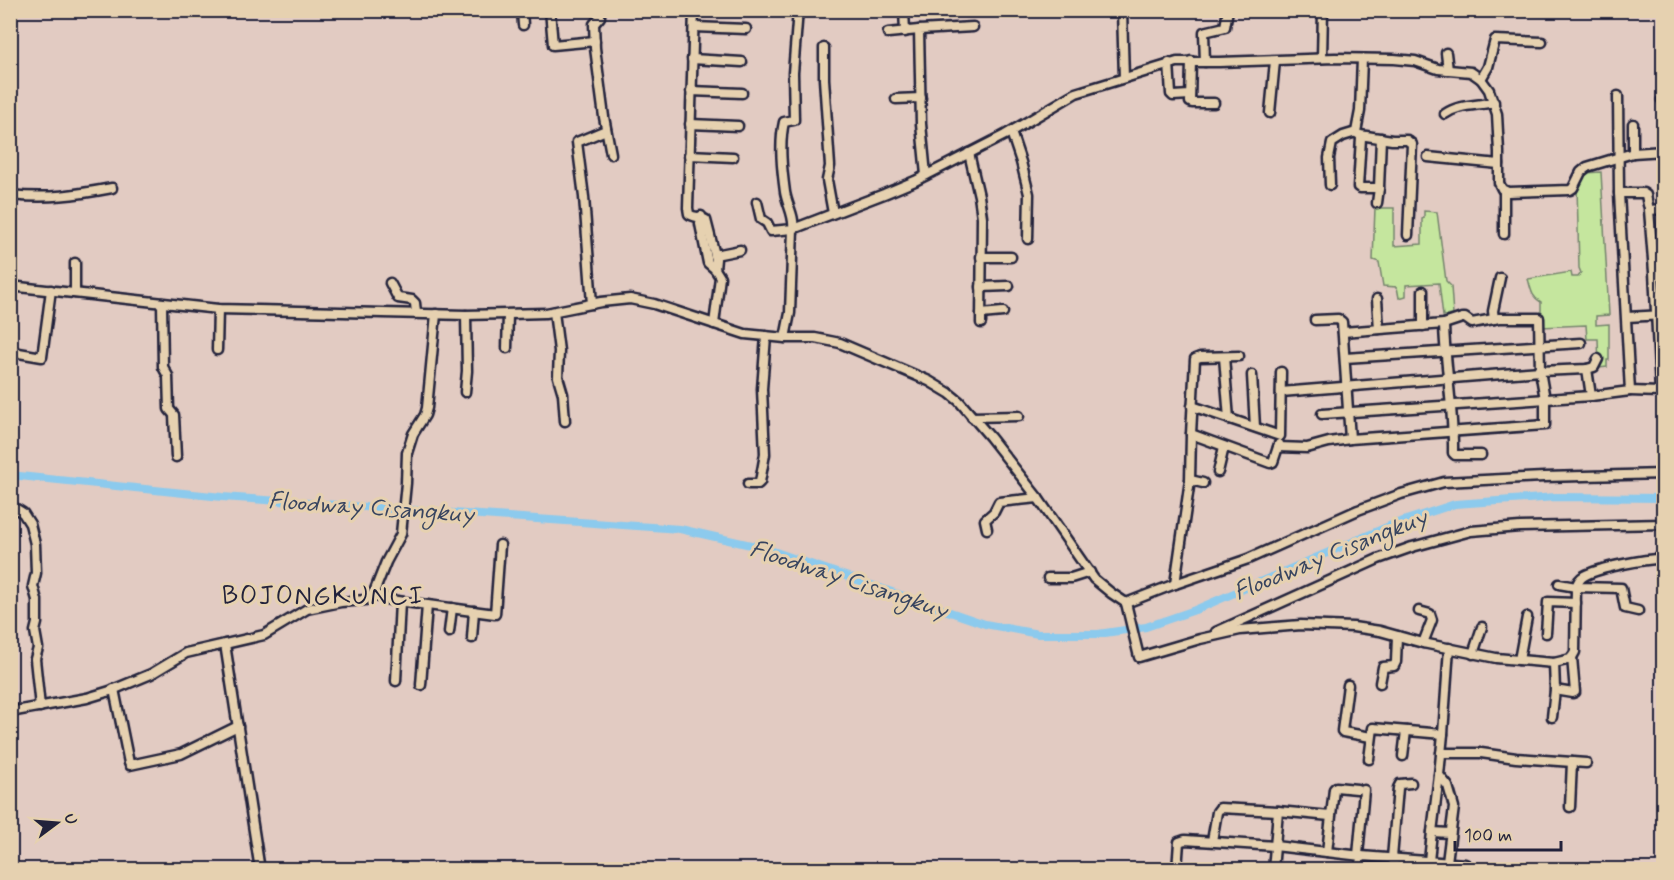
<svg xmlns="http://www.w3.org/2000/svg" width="1674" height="880" font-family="Mynerve,sans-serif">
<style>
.green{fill:#c5e69e;stroke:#74846c;stroke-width:1.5}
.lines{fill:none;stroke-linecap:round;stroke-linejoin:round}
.canal{stroke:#8ccaed;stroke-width:8}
.minor-casing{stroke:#22223b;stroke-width:13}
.minor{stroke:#e6d1b0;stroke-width:8}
.labels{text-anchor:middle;stroke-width:6;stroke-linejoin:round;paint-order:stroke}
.water-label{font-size:24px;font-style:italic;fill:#37445f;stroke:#e6d1b0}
.quarter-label{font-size:26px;letter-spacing:1.5px;fill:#22223b;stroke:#e6d1b0}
</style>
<rect width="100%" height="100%" fill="#e2cbc2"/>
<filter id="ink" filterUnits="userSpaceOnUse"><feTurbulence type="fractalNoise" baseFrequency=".0167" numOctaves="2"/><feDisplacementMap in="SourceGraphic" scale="12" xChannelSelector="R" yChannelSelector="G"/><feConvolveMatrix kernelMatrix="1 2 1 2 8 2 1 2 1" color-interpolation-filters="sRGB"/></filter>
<g filter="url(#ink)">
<g class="green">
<path d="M1601,172L1609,315L1596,316V325L1609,324V360H1607V367L1599,368L1598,339H1587L1586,325L1541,327V302C1531,297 1531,288 1528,279L1571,272L1572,277H1578L1581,273L1579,268L1577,186L1584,173Z"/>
<path d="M1375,208H1394V246L1422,244V219L1424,218V211L1437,212L1446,281L1451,286L1453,315L1443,316L1439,283L1406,285V296L1399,298L1397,287L1383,286L1379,262L1373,260Z"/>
</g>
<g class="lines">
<path class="canal" d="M10,475L222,497L680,529L764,548L985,624L1038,634H1098L1146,627L1195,610L1394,524L1455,504L1556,497L1664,498"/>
<g class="minor-casing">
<g id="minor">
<path d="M522,10L523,25"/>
<path d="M550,10L553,45L595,41"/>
<path d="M600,10V17L594,24L595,48L604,117L611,154"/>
<path d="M694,10L688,208L689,214C694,218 700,216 706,220L716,259L715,269"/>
<path d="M904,10L905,32"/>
<path d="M1122,10L1124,78"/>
<path d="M694,27L746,29"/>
<path d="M888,33L919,30"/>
<path d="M824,48V79L830,166L827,180L833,213"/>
<path d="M1446,53L1448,70"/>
<path d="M1322,58L1323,10"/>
<path d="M692,59L742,62"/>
<path d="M1191,61L1190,102L1192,103H1214"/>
<path d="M1205,62L1204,32L1225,27L1228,10"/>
<path d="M1169,63L1171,94L1173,96L1190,95"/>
<path d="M1481,79L1488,67L1495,40L1542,42"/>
<path d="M691,91L742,93"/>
<path d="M1618,96L1619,193L1630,391L1660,392L1664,393"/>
<path d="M896,99L921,98"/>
<path d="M1662,100H1664"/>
<path d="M1270,113L1275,61"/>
<path d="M1445,114C1459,104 1477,106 1494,102"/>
<path d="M690,124L738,126"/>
<path d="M1011,132L1021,162L1029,194L1028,239"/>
<path d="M1356,133L1360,135L1361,138L1358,187L1360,188H1379L1381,138"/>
<path d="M1360,135L1392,140H1407L1412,144L1408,235"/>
<path d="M969,153L979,196L982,217L981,323"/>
<path d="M1633,153V124"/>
<path d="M689,155L733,157"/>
<path d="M1428,157L1499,164"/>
<path d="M926,175L921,124L919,30L973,27"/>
<path d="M1330,185L1329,158L1332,143L1343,136L1356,132L1360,111L1362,59"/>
<path d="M1504,191V234"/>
<path d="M1619,193H1643L1646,195L1648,205"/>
<path d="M10,195C48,199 75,195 112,188"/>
<path d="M757,202L761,219L767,223L771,231L793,229C795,216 787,205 785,192C782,170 779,144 784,122L794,120L793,73L798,10"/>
<path d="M1377,203L1379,188"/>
<path d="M701,216L700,224L708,263L715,269L720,277L714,324"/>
<path d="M715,255L740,250"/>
<path d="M981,257H1011"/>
<path d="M390,283L398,298L412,300L415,303L416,313"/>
<path d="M10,286L218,309L466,315L546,313L601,302L630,299L654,304L745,334L785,338H815L840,343L929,381L949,393L959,401L990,437L1038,498L1094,579L1111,593L1126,603L1139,657L1200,639L1240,630L1301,625L1353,627L1380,631L1423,643L1496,658L1554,663L1571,659L1575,652L1576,587C1578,582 1579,579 1584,576C1598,568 1647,558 1664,559"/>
<path d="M981,287L1009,286"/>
<path d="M1423,291V326"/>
<path d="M75,293V263"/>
<path d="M1377,299L1379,329"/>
<path d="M162,303L163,367L168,376L169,409L174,415L176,457"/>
<path d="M592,304L584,197L577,142L606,130"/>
<path d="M554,312L559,351L558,377L563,394L565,421"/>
<path d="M981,314L1003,312"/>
<path d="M1627,317L1664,315"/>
<path d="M1494,319L1493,311L1500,278"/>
<path d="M1315,320L1338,319L1342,322L1350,439"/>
<path d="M1444,324C1445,367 1454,410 1453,453L1455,455H1481"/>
<path d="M785,338L790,313L793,229L884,194L915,181L1005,135L1076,93L1177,62H1219L1335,58L1394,59L1415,61L1438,69L1471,72L1481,79L1489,90L1497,114L1499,152V183L1502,189L1508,192L1570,190L1573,188L1581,172L1587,167L1633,153L1664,151"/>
<path d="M507,348L508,315"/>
<path d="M217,350L218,309"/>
<path d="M13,352L42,357L51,290"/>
<path d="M1224,357L1229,419"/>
<path d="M1345,358L1581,343"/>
<path d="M1587,369L1591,396"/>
<path d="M1252,375L1255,427"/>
<path d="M465,392L467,371L466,315"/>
<path d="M1281,392L1540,371L1587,369L1594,367L1598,359"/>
<path d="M1660,392L1654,272L1649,210L1664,209"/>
<path d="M1192,406L1280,436L1281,372"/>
<path d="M1322,414L1591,396L1630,391"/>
<path d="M972,417L1019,416"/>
<path d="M1191,434L1270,463L1273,462L1279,444"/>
<path d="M1278,447L1307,448L1329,442L1350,439L1545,425V399L1540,371L1539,318H1499L1472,323L1465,318H1462L1444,324L1343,332"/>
<path d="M1218,472L1224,447"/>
<path d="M1190,480L1203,483"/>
<path d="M748,484H758L760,482L765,454L762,389L766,336"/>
<path d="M10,505L23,513L30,524L35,544L36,573L33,586L37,600V623L35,631L38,648L35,659L40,707"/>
<path d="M987,529L985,520L994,512L999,502L1038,498"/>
<path d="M1048,578H1071L1090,572"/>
<path d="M1175,584L1190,480L1191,434L1195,359L1200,357L1239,356"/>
<path d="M1559,584L1576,587L1621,588L1625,608L1638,611"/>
<path d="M373,595L390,600L495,614L500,545"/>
<path d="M1126,603L1175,584L1248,559L1358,510L1401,494L1444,482L1544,477L1664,474"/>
<path d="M1419,611L1430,614L1432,620L1423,643"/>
<path d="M449,632L452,608"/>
<path d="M1216,632L1378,559L1412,547L1471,531L1520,527L1664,524"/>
<path d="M1546,633L1548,602L1576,603"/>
<path d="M472,638L474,611"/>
<path d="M225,644L260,870"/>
<path d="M1473,654L1482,627"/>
<path d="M1519,660L1527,617"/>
<path d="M396,681L400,602"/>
<path d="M1380,683L1383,667L1394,666L1396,662L1397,636"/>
<path d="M421,685L427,605"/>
<path d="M1348,685L1342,731L1343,732L1371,737"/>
<path d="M114,689L129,763L130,765L181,754L238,726"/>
<path d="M1555,690L1573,693L1575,692L1572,657"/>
<path d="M10,712L87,698L110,691L151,674L186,653L264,635L307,609L341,602L365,600L373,595L386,562L401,534L406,483L407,453L413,434L425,415L427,408L436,314"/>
<path d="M1552,717L1555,690L1554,663"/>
<path d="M1441,753H1481L1516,758L1586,763"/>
<path d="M1403,756L1406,731"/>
<path d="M1369,759L1373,728L1443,734"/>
<path d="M1570,807L1572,762"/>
<path d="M1432,832L1439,775"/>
<path d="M1212,841L1217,812L1220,808L1278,811"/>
<path d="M1327,852L1334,789L1336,787L1357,789"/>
<path d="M1358,855L1364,790"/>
<path d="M1392,858L1398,788L1400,784L1411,783"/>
<path d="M1429,861L1432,832L1450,833"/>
<path d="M1447,862L1454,807L1448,786L1439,775L1443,734L1449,648"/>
<path d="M1177,870L1179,842L1185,840L1275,846L1361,856L1465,864L1467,865L1469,870"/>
<path d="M1273,870L1278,811L1330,816"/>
<path d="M1360,870L1361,856"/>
<path d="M1393,870L1394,858"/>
</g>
</g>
<use href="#minor" class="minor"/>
</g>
</g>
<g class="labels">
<g class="water-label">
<text transform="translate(371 507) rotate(4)" y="8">Floodway Cisangkuy</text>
<text transform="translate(1330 554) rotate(-22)" y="8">Floodway Cisangkuy</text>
<text transform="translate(849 579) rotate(18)" y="8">Floodway Cisangkuy</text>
</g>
<g class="quarter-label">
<text x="323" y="604">BOJONGKUNCI</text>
</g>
</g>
<rect width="1674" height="880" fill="none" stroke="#e6d1b0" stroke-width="36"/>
<rect x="18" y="18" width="1638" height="844" fill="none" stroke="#22223b" stroke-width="2" filter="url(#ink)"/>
<g transform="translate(57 823) rotate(74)" stroke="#e6d1b0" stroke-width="4.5" paint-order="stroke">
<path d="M0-4.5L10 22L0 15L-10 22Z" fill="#22223b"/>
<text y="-9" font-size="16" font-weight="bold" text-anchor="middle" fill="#22223b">U</text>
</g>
<path d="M1455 841v9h106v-9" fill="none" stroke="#22223b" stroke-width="3"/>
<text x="1464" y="841" font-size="18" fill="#22223b" stroke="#e6d1b0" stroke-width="4.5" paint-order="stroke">100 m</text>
</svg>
